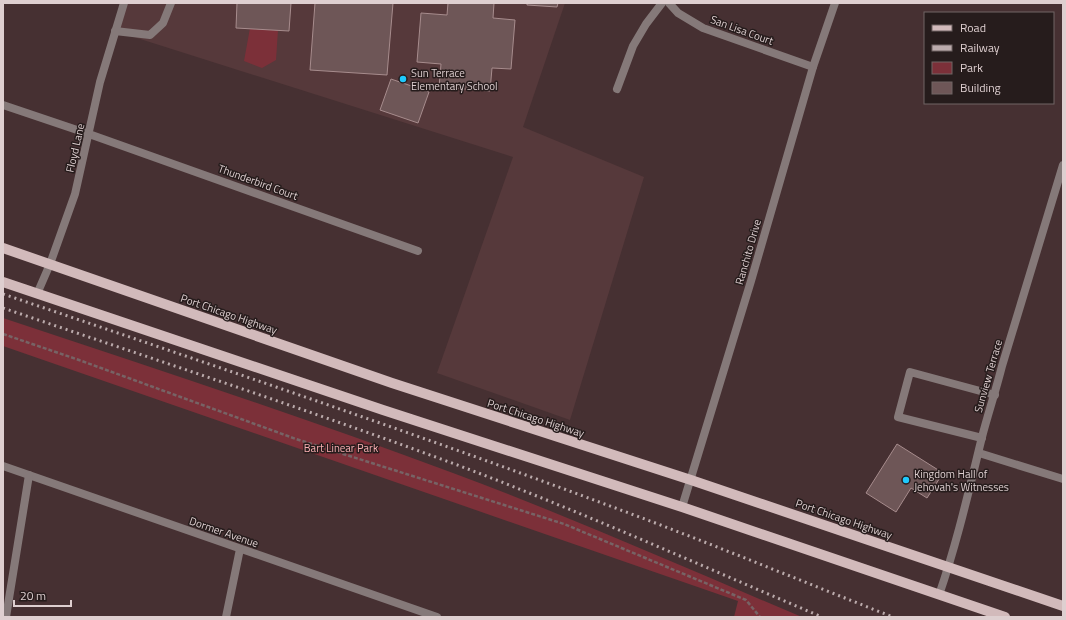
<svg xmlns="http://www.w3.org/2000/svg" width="1066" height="620" font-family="'Titillium Web',sans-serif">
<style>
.built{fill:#56393b}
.green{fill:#7c3039}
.building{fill:#6e5657;stroke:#a78c8d}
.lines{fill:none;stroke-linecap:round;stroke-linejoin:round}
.path{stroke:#776365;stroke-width:2.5;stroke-dasharray:4 2;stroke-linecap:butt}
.lane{stroke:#857979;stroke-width:8}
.street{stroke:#857979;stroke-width:8}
.primary{stroke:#d2babb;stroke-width:10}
.rail{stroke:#bbabac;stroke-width:3;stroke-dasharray:2 4;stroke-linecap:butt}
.poi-dot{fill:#1fc9fd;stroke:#261c1c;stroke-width:1.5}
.labels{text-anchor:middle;stroke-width:3;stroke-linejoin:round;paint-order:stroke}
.street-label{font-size:11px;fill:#decfd0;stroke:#261c1c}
.poi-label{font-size:11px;fill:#decfd0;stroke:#261c1c;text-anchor:start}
.park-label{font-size:11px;fill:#f9afb3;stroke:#261c1c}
</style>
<rect width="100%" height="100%" fill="#463032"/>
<path class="built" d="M124,3H565L523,127L644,177L570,420L437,373L513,157L115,31Z"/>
<g class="green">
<path d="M250,28L278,30L276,60L262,68L244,61Z"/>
<path d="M3,318C153,368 304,417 453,473C571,517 686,568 802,617H734L738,601L3,346Z"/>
</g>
<g class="building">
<path d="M237,3H291L289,31L236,28Z"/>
<path d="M315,3H393L387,75L310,70Z"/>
<path d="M448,3H494L493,18L515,20L511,69L492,68L490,91L439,87L441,64L417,62L421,13L447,15Z"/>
<path d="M527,3H558L557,7L527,5Z"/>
<path d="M391,79L429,92L418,123L380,110Z"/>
<path d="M897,444L943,473L927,498L911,488L896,512L866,493Z"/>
</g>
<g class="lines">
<path class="path" d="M3,334L79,360L296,439L564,524L746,600L760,617"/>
<g class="lane">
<path d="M115,31L150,35L163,23L171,3"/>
<path d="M617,89L633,46L646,24L662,3"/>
<path d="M982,438L898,417L910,372L995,395"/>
</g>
<g class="street">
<path d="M669,3L678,13L703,28L813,67"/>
<path d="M3,105L89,134L418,251"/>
<path d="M37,294L50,264L75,194L100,82L124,3"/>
<path d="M979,453L1063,479"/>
<path d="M3,466L437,617"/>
<path d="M682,507L751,281L813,67L835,3"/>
<path d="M939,595C957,543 969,490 982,437C988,414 996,390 1002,366L1063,165"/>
<path d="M6,617L29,475"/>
<path d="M226,617L240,549"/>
</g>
<g class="primary">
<path d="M3,248L392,383L691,480L1063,606"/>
<path d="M3,282L383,410L682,507L1005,617"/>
</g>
<g class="rail">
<path d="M3,294C209,364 415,433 618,509C710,543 801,581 893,617"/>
<path d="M3,308C156,360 309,410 460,466C582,512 702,566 822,617"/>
</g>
</g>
<g class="poi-dot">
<circle cx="403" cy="79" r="4"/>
<circle cx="906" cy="480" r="4"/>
</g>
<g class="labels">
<g class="street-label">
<text transform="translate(742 30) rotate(20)" y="4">San Lisa Court</text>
<text transform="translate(75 148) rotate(-77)" y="4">Floyd Lane</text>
<text transform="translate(258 182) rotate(20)" y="4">Thunderbird Court</text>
<text transform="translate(748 252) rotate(-74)" y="4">Ranchito Drive</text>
<text transform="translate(229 314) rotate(19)" y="4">Port Chicago Highway</text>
<text transform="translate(988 376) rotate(-74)" y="4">Sunview Terrace</text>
<text transform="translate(536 418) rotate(18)" y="4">Port Chicago Highway</text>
<text transform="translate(844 519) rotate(19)" y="4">Port Chicago Highway</text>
<text transform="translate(224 532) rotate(19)" y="4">Dormer Avenue</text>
</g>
<g class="poi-label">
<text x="411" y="77">Sun Terrace<tspan x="411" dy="13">Elementary School</tspan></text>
<text x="914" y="478">Kingdom Hall of<tspan x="914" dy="13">Jehovah's Witnesses</tspan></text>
</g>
<g class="park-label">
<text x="341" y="452">Bart Linear Park</text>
</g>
</g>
<rect width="1066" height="620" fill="none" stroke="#decfd0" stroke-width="8"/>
<rect x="924" y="12" width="130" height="92" fill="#261c1c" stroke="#706464"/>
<rect x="932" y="25" width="20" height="6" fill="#d2babb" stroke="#706464"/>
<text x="960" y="32" font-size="12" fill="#decfd0">Road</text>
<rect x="932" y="45" width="20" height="6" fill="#bbabac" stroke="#706464"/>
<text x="960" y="52" font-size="12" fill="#decfd0">Railway</text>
<rect x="932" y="62" width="20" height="12" fill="#7c3039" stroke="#706464"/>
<text x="960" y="72" font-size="12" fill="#decfd0">Park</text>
<rect x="932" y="82" width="20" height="12" fill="#6e5657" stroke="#706464"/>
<text x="960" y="92" font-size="12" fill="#decfd0">Building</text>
<path d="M14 600v6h57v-6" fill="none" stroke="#decfd0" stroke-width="2"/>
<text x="20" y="600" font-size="12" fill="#decfd0" stroke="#261c1c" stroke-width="3" paint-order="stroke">20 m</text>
</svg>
